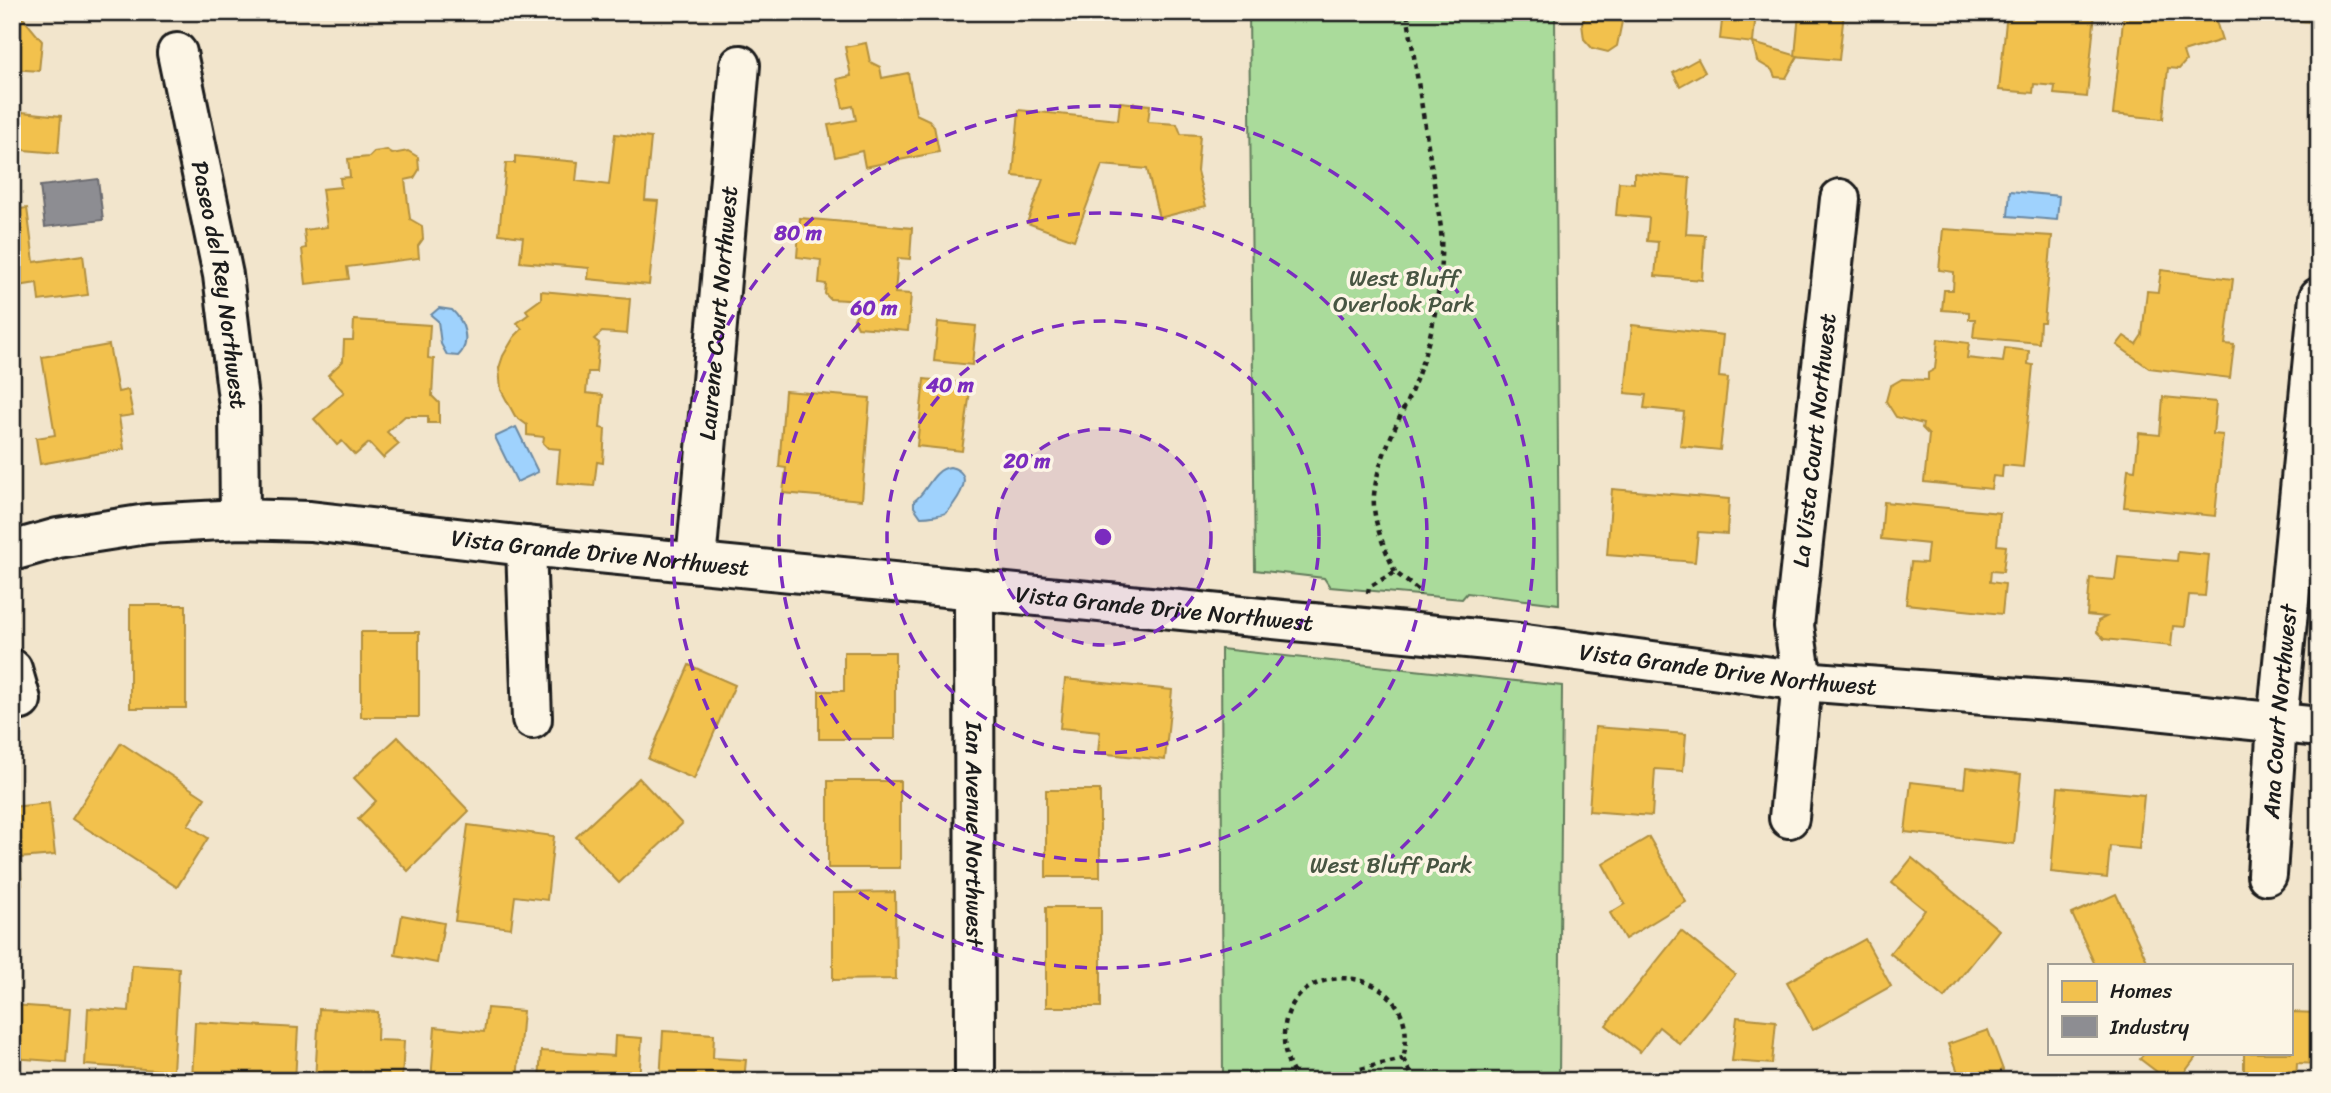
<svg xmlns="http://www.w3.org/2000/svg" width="2331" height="1093" font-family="Sriracha,sans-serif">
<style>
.green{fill:#aadb9b;stroke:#637c5c;stroke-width:2}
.water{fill:#9fd2fd;stroke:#6b89a3;stroke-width:2}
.homes{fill:#f2c14e;stroke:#b2903f;stroke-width:2}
.industry{fill:#8d8d92;stroke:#6b6b6f;stroke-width:2}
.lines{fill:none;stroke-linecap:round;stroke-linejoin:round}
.minor-casing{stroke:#1c1c1c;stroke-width:44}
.path{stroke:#1c1c1c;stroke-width:4.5;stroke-dasharray:5 5;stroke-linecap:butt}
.minor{stroke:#fcf5e5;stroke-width:38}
.ring{fill:none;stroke:#7b2cbf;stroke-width:3.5;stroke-dasharray:12 9}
.labels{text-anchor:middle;stroke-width:7;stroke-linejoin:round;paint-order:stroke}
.park-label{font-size:23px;fill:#475542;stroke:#fcf5e5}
.street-label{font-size:23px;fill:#1c1c1c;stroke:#fcf5e5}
.centre{fill:#7b2cbf;stroke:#fcf5e5;stroke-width:3.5}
.ring-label{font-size:21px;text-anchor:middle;font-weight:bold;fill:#7b2cbf;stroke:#fcf5e5;stroke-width:7;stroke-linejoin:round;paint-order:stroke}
</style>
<rect width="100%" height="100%" fill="#f2e5cc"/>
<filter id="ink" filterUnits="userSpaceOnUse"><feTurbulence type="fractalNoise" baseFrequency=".0143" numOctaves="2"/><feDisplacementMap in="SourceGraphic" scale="14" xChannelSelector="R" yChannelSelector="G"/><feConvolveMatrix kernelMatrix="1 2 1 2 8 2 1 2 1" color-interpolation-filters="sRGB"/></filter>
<g filter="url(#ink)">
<g class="green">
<path d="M1249,12H1555L1559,604L1467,593L1462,599L1330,587L1324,578L1255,570Z"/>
<path d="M1221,649L1562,686L1559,1081H1223Z"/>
</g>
<g class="water">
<path d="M2010,191L2059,196L2057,220L2008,216Z"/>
<path d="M439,308L452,310C464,321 472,343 458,356L447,355L441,344L438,321L431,315Z"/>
<path d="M516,427L538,472L517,482L495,437Z"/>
<path d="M950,467C977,473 958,499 948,511C945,515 927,517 921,517L914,507V501C927,493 932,469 950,467Z"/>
</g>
<g class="homes">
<path d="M12,12H18L42,41L39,71L12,69Z"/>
<path d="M1587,12H1624L1617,46L1608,52L1592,48L1584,39L1582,24Z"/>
<path d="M1723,12H1756L1753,43L1720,39Z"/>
<path d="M1794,12H1844L1839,60L1795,56L1799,13Z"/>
<path d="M2007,12H2095L2087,97L2054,94L2055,86L2034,84L2033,93L1999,90Z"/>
<path d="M2124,12H2196L2197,15L2213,12L2222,40L2183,52L2186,61L2179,69L2168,68L2163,119L2113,114Z"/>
<path d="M2265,12H2319V23L2265,17Z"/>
<path d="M866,43L870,62L880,67L882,78L908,73L916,114L929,120L934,126L939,152L865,167L862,151L835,157L828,125L856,120L853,106L843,108L837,79L851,76L845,47Z"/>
<path d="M1753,43L1798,56L1786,78L1775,77L1772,70L1757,61Z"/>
<path d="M1698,59L1705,72L1680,86L1673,73Z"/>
<path d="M1120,102L1150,105L1148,122L1177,124L1181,134L1200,135L1197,171L1206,206L1159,218L1147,169L1102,165L1074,240L1027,223L1043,179L1013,176L1019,110L1118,120Z"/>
<path d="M12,111L61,116L58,153L12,149Z"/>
<path d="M615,134L651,138L645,200L658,201L649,285L588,279L589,268L520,262L523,237L499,234L506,163H515V156L578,162L576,181L609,185Z"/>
<path d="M387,150L392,154L408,151L418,157L419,170L414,178L405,180L410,219L422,226L423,239L418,246L419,258L347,267L349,279L306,284L302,249L306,248L304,230L327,227L322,189L341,187L340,178L350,177L348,159L369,157L374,152Z"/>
<path d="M1634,173L1690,178L1686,234L1705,235L1702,280L1655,276L1658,242L1647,241L1649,218L1616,215L1619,182L1634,183Z"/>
<path d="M27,208L34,262L83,255L88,295L39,301L37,283L12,287V210Z"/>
<path d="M800,218L912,228L910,259L898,258L895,293L911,294L908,331L858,327L854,319L862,301L830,299L825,294L826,284L819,283L821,260L797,257Z"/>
<path d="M1943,229L2052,236L2044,322H2040L2039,343L1973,337L1975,319H1969V312L1942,310L1944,290H1953L1954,272L1939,270Z"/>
<path d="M2161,270L2233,279L2225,344L2234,345L2230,378L2149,368L2117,345L2124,336L2136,344L2142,335L2147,291L2158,292Z"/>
<path d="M541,291L630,299L627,334L602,332L594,339L599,343L596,372H588L586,393L603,395L600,428L605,429L603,463L597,462L594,486L557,483L560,449L548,448L543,443L544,437L527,435V425L515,416L501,390L499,368L503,356L514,337L522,329L517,323L529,314L526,310L541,299Z"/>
<path d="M354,320L430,325L428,358L434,359L432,396L439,403V423H428V416H405L387,432L399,444L383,458L369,443L355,455L342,441L337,445L314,419L344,392L328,375L343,361L344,340H353Z"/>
<path d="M938,322L976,326L972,365L934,361Z"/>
<path d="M1632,325L1723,335L1719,377L1728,378L1720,450L1680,446L1684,412L1644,408L1646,395L1625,393Z"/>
<path d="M1938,339L1969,343L1967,358L2003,362L2005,348L2029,351L2028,364L2033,365L2023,467L2003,465L2002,477L1993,476L1991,489L1924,482L1929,435L1922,428L1923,424L1896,417L1886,401L1890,386L1902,379L1928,380V373L1935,369Z"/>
<path d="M109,345L118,392L128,390L133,415L119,417L124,449L40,464L36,438L55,435L42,357Z"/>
<path d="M924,379L971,384L962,451L917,446Z"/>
<path d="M785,391L870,398L862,500L783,493L786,468L779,467Z"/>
<path d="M2163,397L2216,402L2213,434L2223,435L2215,516L2124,507L2128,469L2135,470L2139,433L2160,435Z"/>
<path d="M1612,489L1729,499L1727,534L1698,532L1695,562L1607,555Z"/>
<path d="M1884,502L2000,513L1997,545L2006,546L2003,572L1991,571L1990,582L2005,584L2002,614L1906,604L1911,562L1926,563L1928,544L1881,539Z"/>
<path d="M2178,552L2209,555L2205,596L2189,595L2185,627L2173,626L2171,646L2104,639L2097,632L2098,621L2106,617L2087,615L2090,578L2115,580L2118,556L2177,561Z"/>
<rect x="130" y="605" width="56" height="103"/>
<rect x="361" y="632" width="58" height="85"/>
<path d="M844,652H895V739H819V691H844Z"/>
<path d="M689,665L735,685L694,779L648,759Z"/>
<path d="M1065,679L1172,690L1165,760L1098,753L1100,732L1060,728Z"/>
<path d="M1595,727L1686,734L1683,771L1655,769L1652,816L1589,811Z"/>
<path d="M398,737L469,811L408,871L358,819L376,801L354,778Z"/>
<path d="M121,743L205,798L188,825L208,838L177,887L72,819Z"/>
<path d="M1966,768L2021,774L2014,844L1905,832L1911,782L1964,788Z"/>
<path d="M639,778L682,824L619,883L576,837Z"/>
<rect x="828" y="781" width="72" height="87"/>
<path d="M2058,787L2144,795L2139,849L2110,846L2107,878L2051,872Z"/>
<rect x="1046" y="790" width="54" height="87"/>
<path d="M49,803L55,855L19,858L22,885L12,886V807Z"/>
<path d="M468,825L554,836L547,900L515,896L511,928L455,921Z"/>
<path d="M1649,837L1686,902L1625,939L1610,913L1625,904L1603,864Z"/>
<path d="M1912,858L1999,930L1944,998L1890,953L1925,910L1892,883Z"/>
<path d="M895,892L896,979L833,980V893Z"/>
<path d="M2116,894L2149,965H2095L2072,914Z"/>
<rect x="1046" y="907" width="55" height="100"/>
<path d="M402,915L444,923L437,963L395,955Z"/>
<path d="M1681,931L1735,975L1680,1044L1659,1027L1640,1052L1606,1025Z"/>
<path d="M1865,939L1891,986L1813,1030L1787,982Z"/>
<path d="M132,965L179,968L173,1071L85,1065L88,1008L129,1011Z"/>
<path d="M12,1005L70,1009L66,1062L12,1058Z"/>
<path d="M487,1008L523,1011L517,1081H431L435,1027L484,1032Z"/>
<path d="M319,1009L378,1012L377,1040L404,1041L402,1081H315Z"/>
<path d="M2291,1012L2319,1013V1064L2297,1063L2296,1081H2244V1053H2291Z"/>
<path d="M1737,1017L1776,1021L1772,1064L1732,1061Z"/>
<path d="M195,1022L298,1028L295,1081L192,1078Z"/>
<path d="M1988,1030L2003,1070L1973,1081H1961L1948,1044Z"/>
<path d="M663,1031L714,1034L713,1058L746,1060L744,1081H660Z"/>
<path d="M615,1036L642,1038L639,1081H539L541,1051L614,1056Z"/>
<path d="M2144,1053H2199L2178,1081H2169L2140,1059Z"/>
<path d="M788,1073L891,1078L890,1081H788Z"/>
</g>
<path class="industry" d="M98,179L103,220L45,227L40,186Z"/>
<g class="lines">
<g class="minor-casing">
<g id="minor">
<path id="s1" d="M177,53L223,275L239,407L240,519"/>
<path d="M526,546L532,719"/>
<path id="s2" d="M12,551L58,538L147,524L240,519L310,521L526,546L1518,643L1802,681L2088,703L2319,727"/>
<path id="s3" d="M696,562L740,65"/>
<path id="s4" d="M974,589L975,1081"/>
<path d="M12,669L21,700"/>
<path id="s5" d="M1789,818L1802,681L1794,626L1840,199"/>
<path id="s6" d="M2267,875L2277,723L2319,297"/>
</g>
</g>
<g class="path">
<path d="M1395,572C1385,548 1372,523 1374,495C1378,456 1399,422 1414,385C1434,334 1443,284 1441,228L1407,12"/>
<path d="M1368,593L1369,587L1395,572L1419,591V595"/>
<path d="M1300,1081C1288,1068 1284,1054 1284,1036C1285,949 1427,963 1403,1059L1415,1081"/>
<path d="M1345,1081L1360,1069L1403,1059"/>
</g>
<use href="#minor" class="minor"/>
</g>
</g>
<circle cx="1103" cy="537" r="108" fill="#7b2cbf" fill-opacity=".12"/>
<g class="ring">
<circle cx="1103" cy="537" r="108"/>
<circle cx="1103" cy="537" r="216"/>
<circle cx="1103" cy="537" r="324"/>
<circle cx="1103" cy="537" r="431"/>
</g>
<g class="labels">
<g class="park-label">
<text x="1404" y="286">West Bluff<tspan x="1404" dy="26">Overlook Park</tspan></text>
<text x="1391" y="873">West Bluff Park</text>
</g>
<g class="street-label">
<text dy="8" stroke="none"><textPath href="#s1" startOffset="236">Paseo del Rey Northwest</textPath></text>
<text dy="8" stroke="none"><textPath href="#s3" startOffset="250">Laurene Court Northwest</textPath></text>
<text dy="8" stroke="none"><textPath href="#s5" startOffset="380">La Vista Court Northwest</textPath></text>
<text dy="8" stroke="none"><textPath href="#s2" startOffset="593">Vista Grande Drive Northwest</textPath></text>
<text dy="8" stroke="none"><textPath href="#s2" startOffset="1160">Vista Grande Drive Northwest</textPath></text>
<text dy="8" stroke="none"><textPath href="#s2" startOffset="1727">Vista Grande Drive Northwest</textPath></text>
<text dy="8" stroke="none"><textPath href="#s6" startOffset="164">Ana Court Northwest</textPath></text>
<text dy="8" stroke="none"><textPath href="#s4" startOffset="245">Ian Avenue Northwest</textPath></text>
</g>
</g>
<circle cx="1103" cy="537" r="10" class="centre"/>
<g class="ring-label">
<text x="798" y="240">80 m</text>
<text x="874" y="315">60 m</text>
<text x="950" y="392">40 m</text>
<text x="1027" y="468">20 m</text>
</g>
<rect width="2331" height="1093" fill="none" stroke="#fcf5e5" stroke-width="42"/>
<rect x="21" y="21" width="2289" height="1051" fill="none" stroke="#1c1c1c" stroke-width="2.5" filter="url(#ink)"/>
<rect x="2048" y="964" width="245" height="91" fill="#fcf5e5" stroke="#a29e95" stroke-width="2"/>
<rect x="2062" y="981" width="35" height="21" fill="#f2c14e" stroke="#a29e95" stroke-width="2"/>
<text x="2110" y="998" font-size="21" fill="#1c1c1c">Homes</text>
<rect x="2062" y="1016" width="35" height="21" fill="#8d8d92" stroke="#a29e95" stroke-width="2"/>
<text x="2110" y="1034" font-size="21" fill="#1c1c1c">Industry</text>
</svg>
